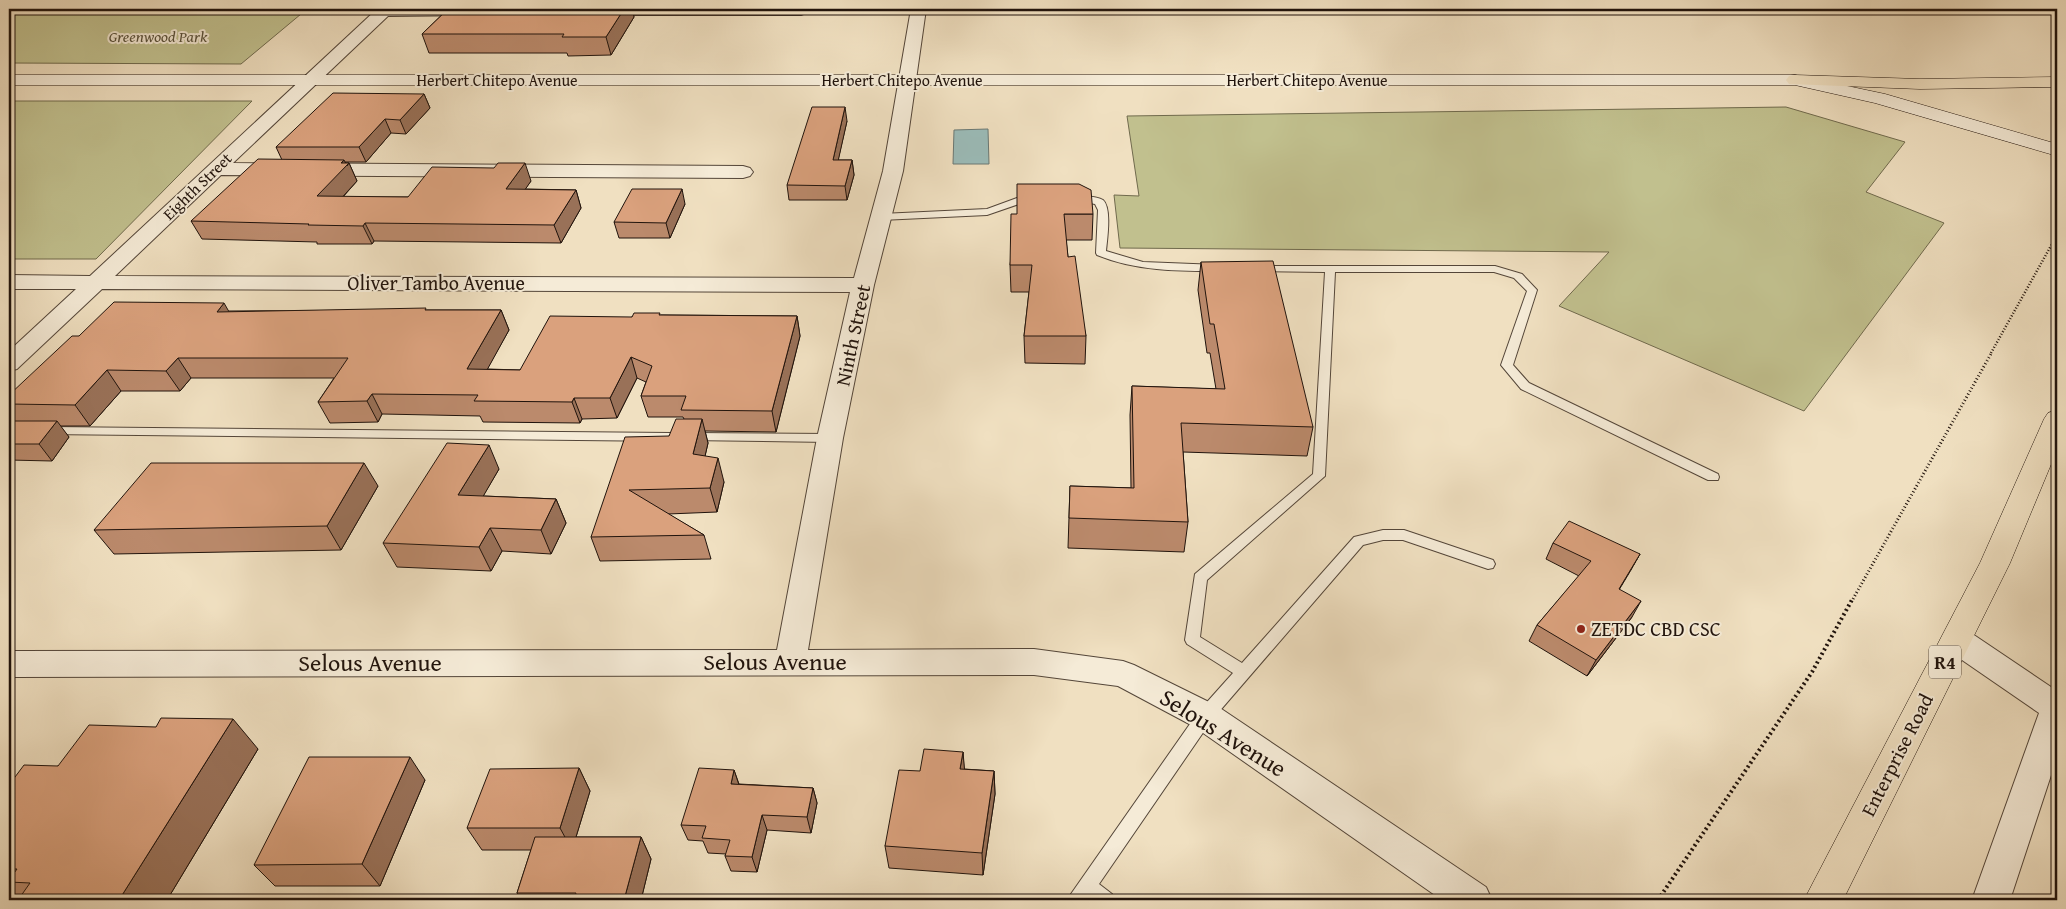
<svg xmlns="http://www.w3.org/2000/svg" width="2066" height="909" font-family="'Gentium Book Plus',serif">
<style>
.green{fill:#c1c08e;stroke:#706a4d}
.water{fill:#9bbcb9;stroke:#6a7874}
.lines{fill:none;stroke-linecap:round;stroke-linejoin:round}
.service-casing{stroke:#544639;stroke-width:2}
.minor-casing{stroke:#544639;stroke-width:2}
.secondary-casing{stroke:#20130c;stroke-width:1}
.trunk-casing{stroke:#20130c;stroke-width:1}
.path-far2{stroke:#20130c;stroke-width:2.5;stroke-dasharray:1 2;stroke-linecap:butt}
.path-far1{stroke:#20130c;stroke-width:3;stroke-dasharray:1 2.5;stroke-linecap:butt}
.path{stroke:#20130c;stroke-width:4;stroke-dasharray:2 3;stroke-linecap:butt}
.service{fill:#f5ebd7;fill-rule:evenodd}
.minor{fill:#f5ebd7;fill-rule:evenodd}
.secondary{fill:#f5ebd7;fill-rule:evenodd}
.trunk{fill:#f0e0c1;fill-rule:evenodd}
.wall{fill:#bb8a6c;stroke:#20130c}
.shaded-wall{fill:#997158;stroke:#20130c}
.building{fill:#daa17d;stroke:#20130c}
.poi-dot{fill:#8f2418;stroke:#f5ebd7;stroke-width:2}
.labels{text-anchor:middle;stroke-width:4;stroke-linejoin:round;paint-order:stroke}
.far-park-label{font-size:16px;font-style:italic;fill:#58503a;stroke:#f5ebd7}
.far-street-label{font-size:16px;fill:#20130c;stroke:#f5ebd7}
.shield{fill:#f5ebd7;stroke:#605449;stroke-width:1}
.shield-label{font-size:19px;font-weight:bold;fill:#20130c}
.street-label{font-size:20px;fill:#20130c;stroke:#f5ebd7}
.poi-label{font-size:20px;fill:#20130c;stroke:#f5ebd7;text-anchor:start}
.near-street-label{font-size:24px;fill:#20130c;stroke:#f5ebd7}
</style>
<rect width="100%" height="100%" fill="#f0e0c1"/>
<filter id="stains"><feTurbulence type="fractalNoise" baseFrequency=".004" numOctaves="4"/><feColorMatrix values="0 0 0 0 .2 0 0 0 0 .09 0 0 0 0 .02 0 0 0 .5 -.17"/></filter>
<radialGradient id="worn" r=".72"><stop offset=".6" stop-color="#630" stop-opacity="0"/><stop offset="1" stop-color="#630" stop-opacity=".3"/></radialGradient>
<g class="green">
<path d="M9,9H307L241,64L9,63Z"/>
<path d="M9,101H252L96,259H9Z"/>
<path d="M1786,107L1905,142L1866,192L1944,223L1804,411L1559,306L1609,252L1120,248L1114,195L1139,196L1127,116Z"/>
</g>
<path class="water" d="M988,129L989,164H953L954,130Z"/>
<g class="lines">
<g class="service-casing">
<g id="service">
<path d="M1125,9H1850L1846,11H1129Z"/>
<path d="M1075,195C1082,196 1097,196 1103,200C1112,208 1107,240 1106,251L1143,262L1218,265L1223,268L1218,271C1177,271 1136,271 1097,255L1096,253L1098,210L1095,204L1072,200V196Z"/>
<path d="M1033,196L1038,199L1036,201L1022,203L987,215L881,220L876,217L881,214L987,209L1017,198Z"/>
<path d="M1258,266H1495L1522,274L1537,290L1513,365L1529,383L1718,474L1719,477L1718,480H1708L1521,389L1501,365L1527,291L1514,278L1494,272H1335L1325,476L1207,580L1200,637L1242,663L1354,537L1383,530H1404L1493,560L1495,564L1493,568L1488,569L1403,540H1383L1363,545L1211,721L1099,884L1112,894L1115,900H1092L1089,898L1087,900H1068L1071,894L1199,711L1233,673L1187,644L1185,640L1195,574L1313,474L1325,272L1254,271L1253,269L1254,267Z"/>
<path d="M49,427L671,433L677,437L671,441L45,434L43,431L45,428Z"/>
<path d="M691,433L830,434L836,438L830,442L687,440L685,437Z"/>
</g>
</g>
<g class="minor-casing">
<g id="minor">
<path d="M377,9L489,10L486,13L481,15L388,16L233,163L743,166L750,168L753,172L750,176L743,178L221,175L115,276L854,278L883,171L911,9H926L903,171L874,285L843,438L808,650L1034,649L1123,661L1134,665L1217,706L1486,887L1492,900H1442L1193,726L1118,686L1034,675L9,677V651L777,650L817,438L850,292L102,289L17,369L9,371V351L76,289H9V275L90,276Z"/>
<path d="M590,9H808L809,10L806,13L801,15H597L592,13Z"/>
<path d="M1957,628L1968,631L2057,691V757L2010,900H1972L2039,713L1946,649L1942,640L1946,631Z"/>
</g>
</g>
<g class="secondary-casing">
<path id="secondary" d="M9,75H1795L1885,94L2057,144V156L1875,103L1795,85H9Z"/>
</g>
<g class="trunk-casing">
<g id="trunk">
<path d="M1795,75L1920,79L2057,77V87L1920,89L1789,84L1786,80L1789,76Z"/>
<path d="M2057,410V450L2010,563L1843,900H1804L1980,563L2044,419L2048,413Z"/>
</g>
</g>
<path class="path-far2" d="M1991,353L2057,235"/>
<path class="path-far1" d="M1853,599L1992,352"/>
<path class="path" d="M1658,900L1812,672L1853,598"/>
<use href="#service" class="service"/>
<use href="#minor" class="minor"/>
<use href="#secondary" class="secondary"/>
<use href="#trunk" class="trunk"/>
</g>
<g class="wall">
<path d="M448,9H632L634,17L611,55L568,56L567,53H429L422,34Z"/>
<path d="M830,9H865V10H831Z"/>
<path d="M424,94L430,108L406,134L391,133L366,162H345L346,163H349L357,181L343,197H408L531,181L525,189L576,190L581,208L561,243L374,241L372,244H317V242L202,239L191,221L282,160L276,147Z"/>
<path d="M847,121L838,160H852L854,175L847,200H789L787,185Z"/>
<path d="M685,204L670,238H619L614,222Z"/>
<path d="M1017,214H1093L1092,240H1066L1068,257L1086,336L1085,364L1025,363L1024,336L1029,292H1011L1010,265Z"/>
<path d="M1201,262L1313,427L1307,456L1183,452L1188,522L1184,552L1068,548L1070,486L1131,488L1130,415L1132,386L1216,389L1210,353H1207L1198,290Z"/>
<path d="M427,310H501L509,330L487,369L520,370L632,317L661,315L797,316L800,336L776,432L705,431L708,443L705,456L724,482L717,512L668,514L704,535L711,559L600,561L591,537L669,436L684,419L683,417H648L641,396L646,382L637,378L617,418L582,419L580,423L483,422L480,416L382,414L378,422L330,423L318,402L334,378H191L180,391H121L90,426H60L69,437L52,461L9,460V426L13,422L9,417V395L79,336L229,311Z"/>
<path d="M499,469L483,496L556,499L566,523L551,554L502,551L491,571L397,567L383,543Z"/>
<path d="M378,486L341,550L114,554L94,530Z"/>
<path d="M1553,543L1640,554L1619,589L1632,617L1587,676L1529,641L1537,625L1579,576L1546,559Z"/>
<path d="M258,749L167,900H18L21,896H15L9,891V785L58,766Z"/>
<path d="M963,752L964,769L994,771L995,794L983,875L889,868L885,846L920,771Z"/>
<path d="M579,768L590,791L576,837H641L651,859L641,900H521L517,893L531,850H482L467,828Z"/>
<path d="M734,770L739,784L813,788L817,803L811,833L767,830L757,872L731,871L725,856L726,854L708,853L703,841L688,840L681,825Z"/>
<path d="M425,780L380,886H275L254,865Z"/>
</g>
<g class="shaded-wall">
<path d="M624,9H632L634,17L611,55L606,37Z"/>
<path d="M424,94L430,108L406,134L400,120Z"/>
<path d="M845,107L847,121L835,175L833,160Z"/>
<path d="M385,119L391,133L366,162L359,147Z"/>
<path d="M344,160L347,166L349,163L357,181L326,215L317,196Z"/>
<path d="M852,160L854,175L847,200L845,186Z"/>
<path d="M525,163L531,181L513,207L506,189Z"/>
<path d="M682,189L685,204L670,238L666,223Z"/>
<path d="M576,190L581,208L561,243L554,225Z"/>
<path d="M365,223L374,241L372,244L363,226Z"/>
<path d="M224,303L236,324L217,312Z"/>
<path d="M501,310L509,330L476,390L467,369Z"/>
<path d="M797,316L800,336L776,432L772,411Z"/>
<path d="M631,357L637,378L617,418L610,398Z"/>
<path d="M178,358L191,378L180,391L166,371Z"/>
<path d="M107,370L121,391L90,426L75,405Z"/>
<path d="M372,394L382,414L378,422L367,401Z"/>
<path d="M574,398L582,419L580,423L572,402Z"/>
<path d="M702,419L708,443L700,478L693,454Z"/>
<path d="M57,421L69,437L52,461L39,444Z"/>
<path d="M489,445L499,469L470,519L458,495Z"/>
<path d="M718,458L724,482L717,512L710,488Z"/>
<path d="M364,463L378,486L341,550L327,526Z"/>
<path d="M556,499L566,523L551,554L541,530Z"/>
<path d="M490,528L502,551L491,571L479,547Z"/>
<path d="M1640,554L1631,570L1610,605L1619,589Z"/>
<path d="M1641,601L1632,617L1587,676L1596,660Z"/>
<path d="M233,719L258,749L167,900H119Z"/>
<path d="M963,752L965,775L960,769Z"/>
<path d="M410,757L425,780L380,886L362,864Z"/>
<path d="M579,768L590,791L572,850L560,828Z"/>
<path d="M734,770L739,785L731,784Z"/>
<path d="M994,771L995,794L983,875L982,853Z"/>
<path d="M813,788L817,803L811,833L807,817Z"/>
<path d="M762,815L767,830L757,872L752,857Z"/>
<path d="M641,837L651,859L641,900H624Z"/>
</g>
<g class="building">
<path d="M448,9H624L606,37H562L564,34H422Z"/>
<path d="M333,93L424,94L400,120L385,119L359,147H276Z"/>
<path d="M812,107H845L833,160H852L845,186L787,185Z"/>
<path d="M258,159L344,160L341,163H349L317,196L408,197L432,167L494,168L498,163H525L506,189L576,190L554,225L365,223L363,226L308,225L309,224L191,221Z"/>
<path d="M1017,184H1079L1091,190L1093,214H1064L1068,257L1075,256L1086,336H1024L1032,265H1010L1011,214H1017Z"/>
<path d="M632,189H682L666,223L614,222Z"/>
<path d="M1273,261L1313,427L1181,423L1188,522L1069,518L1070,486L1134,488L1132,386L1225,389L1214,324H1210L1201,262Z"/>
<path d="M114,302L224,303L217,312L426,308L425,310H501L467,369L520,370L550,316L632,317L634,313H660L659,315L797,316L772,411L681,410L686,396H641L652,366L631,357L610,398H574L572,402L474,401L478,395L372,394L367,401L318,402L348,358H178L166,371L107,370L75,405L9,404V395L72,336H79Z"/>
<path d="M676,419H702L693,454L718,458L710,488L629,490L704,535L591,537L625,437L669,436Z"/>
<path d="M14,421H57L39,444H9V426Z"/>
<path d="M447,443L489,445L458,495L556,499L541,530L490,528L479,547L383,543Z"/>
<path d="M151,463H364L327,526L94,530Z"/>
<path d="M1569,521L1640,554L1619,589L1641,601L1596,660L1537,625L1591,561L1553,543Z"/>
<path d="M161,718L233,719L119,900H18L30,883L9,882V880L17,869H9V785L24,765L58,766L89,725L156,727Z"/>
<path d="M924,749L963,752L960,769L994,771L982,853L885,846L899,770L920,771Z"/>
<path d="M309,757H410L362,864L254,865Z"/>
<path d="M579,768L560,828H467L490,769Z"/>
<path d="M699,768L734,770L731,784L813,788L807,817L762,815L752,857L725,856L730,840L702,838L706,826L681,825Z"/>
<path d="M535,837H641L624,900H574L576,893H517Z"/>
</g>
<circle class="poi-dot" cx="1581" cy="629" r="5"/>
<g class="labels">
<g class="far-park-label">
<text x="158" y="42">Greenwood Park</text>
</g>
<g class="far-street-label">
<text x="497" y="86">Herbert Chitepo Avenue</text>
<text x="902" y="86">Herbert Chitepo Avenue</text>
<text x="1307" y="86">Herbert Chitepo Avenue</text>
<text transform="translate(197 186) rotate(-44)" y="6">Eighth Street</text>
</g>
<rect class="shield" x="1929" y="645.5" width="32" height="33" rx="4"/>
<g class="shield-label">
<text x="1945" y="669">R4</text>
</g>
<g class="street-label">
<text x="436" y="290">Oliver Tambo Avenue</text>
<text transform="translate(853 335) rotate(-78)" y="7">Ninth Street</text>
<text transform="translate(1897 755) rotate(-63)" y="7">Enterprise Road</text>
</g>
<g class="poi-label">
<text x="1591" y="636">ZETDC CBD CSC</text>
</g>
<g class="near-street-label">
<text x="775" y="670">Selous Avenue</text>
<text x="370" y="671">Selous Avenue</text>
<text transform="translate(1223 733) rotate(32)" y="8">Selous Avenue</text>
</g>
</g>
<rect width="2066" height="909" fill="none" stroke="#f0e0c1" stroke-width="30"/>
<rect x="10" y="10" width="2046" height="889" fill="none" stroke="#20130c" stroke-width="2.5"/>
<rect x="15" y="15" width="2036" height="879" fill="none" stroke="#20130c"/>
<rect width="100%" height="100%" filter="url(#stains)"/>
<rect width="100%" height="100%" fill="url(#worn)"/>
</svg>
